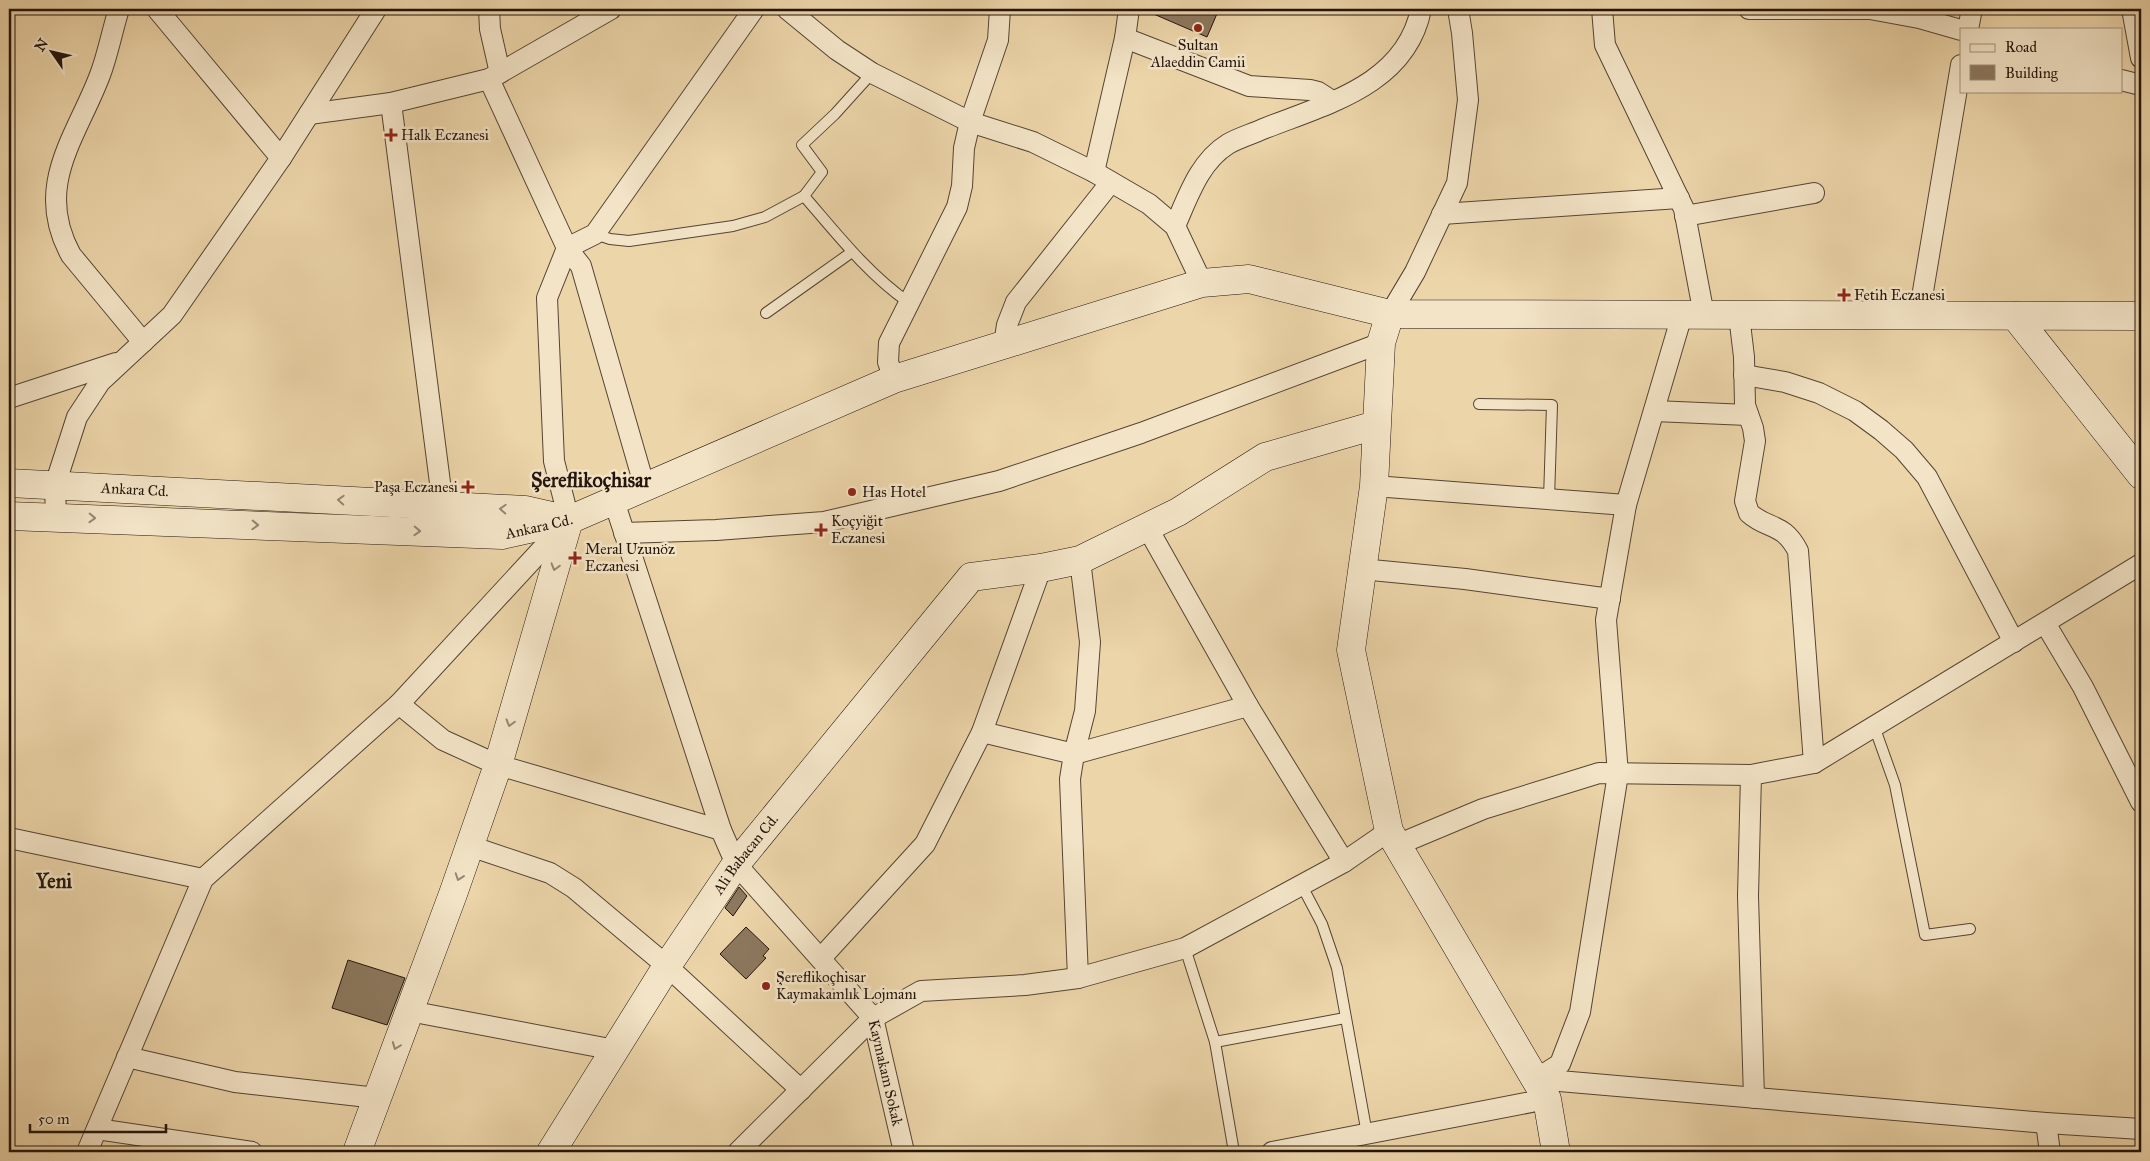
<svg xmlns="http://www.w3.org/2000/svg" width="2150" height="1161" font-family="'IM FELL Great Primer',serif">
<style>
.building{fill:#8c785e;stroke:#23140c}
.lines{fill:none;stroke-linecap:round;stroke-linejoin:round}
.lane-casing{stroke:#543;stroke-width:12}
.street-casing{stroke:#543;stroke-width:22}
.secondary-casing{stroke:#23140c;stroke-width:29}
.lane{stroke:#f3e4c7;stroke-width:10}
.street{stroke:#f3e4c7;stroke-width:20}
.secondary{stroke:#f3e4c7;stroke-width:28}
.oneway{stroke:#958673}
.poi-dot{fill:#8f2418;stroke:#f3e4c7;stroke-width:2}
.labels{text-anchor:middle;stroke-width:5;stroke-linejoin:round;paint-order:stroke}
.poi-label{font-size:15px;fill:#23140c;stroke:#f3e4c7;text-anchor:start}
.street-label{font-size:15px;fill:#23140c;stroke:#f3e4c7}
.district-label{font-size:20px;font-weight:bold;fill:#23140c;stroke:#f3e4c7}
</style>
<rect width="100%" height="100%" fill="#ecd5a9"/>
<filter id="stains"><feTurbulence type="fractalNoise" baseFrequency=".004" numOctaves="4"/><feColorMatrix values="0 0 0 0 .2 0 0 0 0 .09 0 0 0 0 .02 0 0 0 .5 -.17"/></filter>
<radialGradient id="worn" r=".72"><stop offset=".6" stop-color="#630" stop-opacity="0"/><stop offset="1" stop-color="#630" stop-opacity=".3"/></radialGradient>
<g class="building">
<path d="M1142,9H1219L1207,37Z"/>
<path d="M739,887L747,896L733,916L725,908Z"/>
<path d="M746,927L769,949L763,956L766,958L746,979L720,954Z"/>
<path d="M348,960L405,978L387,1025L332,1008Z"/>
</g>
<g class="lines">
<g class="lane-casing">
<g id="lane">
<path d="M872,73L835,114L802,145L822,172L804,196C837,234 867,273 908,302"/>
<path d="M595,234L610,239L629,241L733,226L765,217L804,196"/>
<path d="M766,313L852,252"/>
<path d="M1479,404L1552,405L1549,499"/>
<path d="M1874,726L1895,785L1925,935L1970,929"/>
<path d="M1302,886L1322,924L1337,968L1367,1134"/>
<path d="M1185,948L1215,1042L1234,1152"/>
<path d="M1215,1042L1345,1018"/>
</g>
</g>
<g class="street-casing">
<g id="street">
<path d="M119,9C112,31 108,54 100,75C76,138 33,186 71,255L143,342"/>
<path d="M157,9L281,158"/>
<path d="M489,9L490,29L500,73"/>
<path d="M787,9L837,50L872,73L970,122L1033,142L1094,172L1149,204L1175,226L1202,283"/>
<path d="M1602,9L1605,45L1684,209L1704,315"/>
<path d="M1749,9H1870L1919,18L1961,30"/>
<path d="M2132,9L2141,58"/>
<path d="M1968,29L1972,9"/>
<path d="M1125,38L1249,86L1310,90L1318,92L1332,101"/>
<path d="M489,79L567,248L581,266L645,488"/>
<path d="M2121,80L2141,85"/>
<path d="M391,103L443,506"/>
<path d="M309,114L391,103L489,79L611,9"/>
<path d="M1094,172L1125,38L1129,9"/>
<path d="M1442,214L1679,198"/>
<path d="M1685,216L1814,193"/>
<path d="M1175,226C1188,197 1199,162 1228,144C1238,138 1252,134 1263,129C1326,104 1406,85 1421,9"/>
<path d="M1390,314L1415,272L1457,183L1468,100L1462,33L1458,9"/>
<path d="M1739,315L1744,357L1745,405L1753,428L1755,441L1745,501L1749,513C1768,530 1783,522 1798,551L1814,763"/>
<path d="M1919,315L1961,65"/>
<path d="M1004,345L1007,325L1016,302L1111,182"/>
<path d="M1744,375L1785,382L1819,393L1855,411L1881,430L1904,450L1927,477L2014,642"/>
<path d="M894,379L888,362L889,343L957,207L962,186L964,148L970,122L998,40L1000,9"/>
<path d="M9,398L116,363"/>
<path d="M1654,411L1748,415"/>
<path d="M1374,486L1626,505"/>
<path d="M614,501L721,830"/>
<path d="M56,517L55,485L77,417L100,382L172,315L281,158L376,9"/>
<path d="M1147,527L1248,706L1344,862"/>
<path d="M624,533L716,530L824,522L999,481L1141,433L1381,343"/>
<path d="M1361,569L1465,579L1610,599"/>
<path d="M2045,623L2083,687L2141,802"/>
<path id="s1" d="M399,704L443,740L498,765L721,830L736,864L873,1018L904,1152"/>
<path d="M982,732L1074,754L1248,706"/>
<path d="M1751,775L1748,896L1754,1098"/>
<path d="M9,838L203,879"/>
<path d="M1397,845L1483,809L1599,773L1751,775L1814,763L2141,564"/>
<path d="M470,846L550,873L574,888L667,966L801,1090"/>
<path d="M821,958L925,844L982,732L1041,568"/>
<path d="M1078,978L1070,779L1074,754L1085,711L1090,642L1080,560"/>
<path d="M409,1011L615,1050"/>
<path d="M127,1057L235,1082L377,1098"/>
<path d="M1536,1079L1560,1064L1580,1012L1618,774L1606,620L1626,505L1682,315"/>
<path d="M1536,1079L2046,1123L2141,1129"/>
<path d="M2046,1123L2050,1152"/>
<path d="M97,1129L252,1152"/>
<path d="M87,1152L203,879L399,704L569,520L554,461L547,298L567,248L595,234L754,9"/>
<path d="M738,1152L873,1018L921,991L1025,985L1078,978L1185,948L1344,862L1389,831"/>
<path d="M1272,1152L1547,1099"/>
</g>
</g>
<g class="secondary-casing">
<g id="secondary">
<path d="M1390,314L1381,343L1374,486L1351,650L1389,831L1547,1099L1556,1152"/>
<path d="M2015,316L2141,475"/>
<path id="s2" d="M9,483L525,510L560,518"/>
<path id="s3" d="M9,516L502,535L569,520L894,379L1202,283L1249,279L1390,314L2141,316"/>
<path d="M357,1152L453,894L498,765L569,520"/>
<path id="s4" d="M551,1152L667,966L736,864L971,577L1041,568L1080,560L1178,512L1265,457L1376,425"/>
</g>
</g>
<use href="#lane" class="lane"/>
<use href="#street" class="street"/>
<use href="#secondary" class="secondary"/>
</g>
<defs><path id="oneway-chevron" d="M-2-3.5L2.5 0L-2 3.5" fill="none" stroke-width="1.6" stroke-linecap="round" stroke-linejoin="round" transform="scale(1.25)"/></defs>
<g class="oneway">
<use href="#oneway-chevron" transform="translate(341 500) rotate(-177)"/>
<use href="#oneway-chevron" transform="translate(503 509) rotate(-177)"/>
<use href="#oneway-chevron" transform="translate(92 518) rotate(2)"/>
<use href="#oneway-chevron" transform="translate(255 525) rotate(2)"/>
<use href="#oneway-chevron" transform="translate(417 531) rotate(2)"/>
<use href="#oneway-chevron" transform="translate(555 567) rotate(106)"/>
<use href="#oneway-chevron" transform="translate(510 723) rotate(106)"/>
<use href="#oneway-chevron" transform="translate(459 877) rotate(109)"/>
<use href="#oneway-chevron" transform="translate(396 1046) rotate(111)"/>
</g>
<g class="poi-dot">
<circle cx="1198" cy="28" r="5"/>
<path d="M388.5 127.5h5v5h5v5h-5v5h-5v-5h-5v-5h5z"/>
<path d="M1841.5 287.5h5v5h5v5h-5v5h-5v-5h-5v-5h5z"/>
<path d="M465.5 479.5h5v5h5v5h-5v5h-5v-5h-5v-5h5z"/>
<circle cx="852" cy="492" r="5"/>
<path d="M818.5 522.5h5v5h5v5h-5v5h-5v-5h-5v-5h5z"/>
<path d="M572.5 550.5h5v5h5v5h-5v5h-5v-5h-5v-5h5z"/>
<circle cx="766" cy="986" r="5"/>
</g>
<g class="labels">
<g class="poi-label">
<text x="1198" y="50" text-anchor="middle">Sultan<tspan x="1198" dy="17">Alaeddin Camii</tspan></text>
<text x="401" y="140">Halk Eczanesi</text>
<text x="1854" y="300">Fetih Eczanesi</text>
<text x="458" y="492" text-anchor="end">Paşa Eczanesi</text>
<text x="862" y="497">Has Hotel</text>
<text x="831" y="526">Koçyiğit<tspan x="831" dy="17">Eczanesi</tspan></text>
<text x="585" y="554">Meral Uzunöz<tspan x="585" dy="17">Eczanesi</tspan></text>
<text x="776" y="982">Şereflikoçhisar<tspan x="776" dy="17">Kaymakamlık Lojmanı</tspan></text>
</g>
<g class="street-label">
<text dy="5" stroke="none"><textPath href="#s2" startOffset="126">Ankara Cd.</textPath></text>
<text dy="5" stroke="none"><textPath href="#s3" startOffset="531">Ankara Cd.</textPath></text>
<text dy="5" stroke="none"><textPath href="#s4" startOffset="356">Ali Babacan Cd.</textPath></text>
<text dy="5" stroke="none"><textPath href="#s1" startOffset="649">Kaymakam Sokak</textPath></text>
</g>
<g class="district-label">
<text x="591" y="487">Şereflikoçhisar</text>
<text x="54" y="888">Yeni</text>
</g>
</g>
<rect width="2150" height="1161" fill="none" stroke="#ecd5a9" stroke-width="30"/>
<rect x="10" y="10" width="2130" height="1141" fill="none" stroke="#23140c" stroke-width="2.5"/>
<rect x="15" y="15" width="2120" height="1131" fill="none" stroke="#23140c"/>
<rect x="1960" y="28" width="162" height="65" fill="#f3e4c7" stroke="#a0917c"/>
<rect x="1970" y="44" width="25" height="8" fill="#f3e4c7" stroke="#a0917c"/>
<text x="2005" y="52" font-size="15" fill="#23140c">Road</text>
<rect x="1970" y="65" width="25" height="15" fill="#8c785e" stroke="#a0917c"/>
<text x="2005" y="78" font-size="15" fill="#23140c">Building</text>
<g transform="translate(52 52) rotate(304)" stroke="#f3e4c7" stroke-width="4" paint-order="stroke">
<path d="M0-4L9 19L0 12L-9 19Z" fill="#23140c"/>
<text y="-8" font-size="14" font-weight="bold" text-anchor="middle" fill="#23140c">N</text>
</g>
<path d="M30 1124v8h136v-8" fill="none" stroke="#23140c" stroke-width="2.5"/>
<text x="38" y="1124" font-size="15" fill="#23140c" stroke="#f3e4c7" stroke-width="4" paint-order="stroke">50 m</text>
<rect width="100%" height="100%" filter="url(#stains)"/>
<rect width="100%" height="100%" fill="url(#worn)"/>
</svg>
